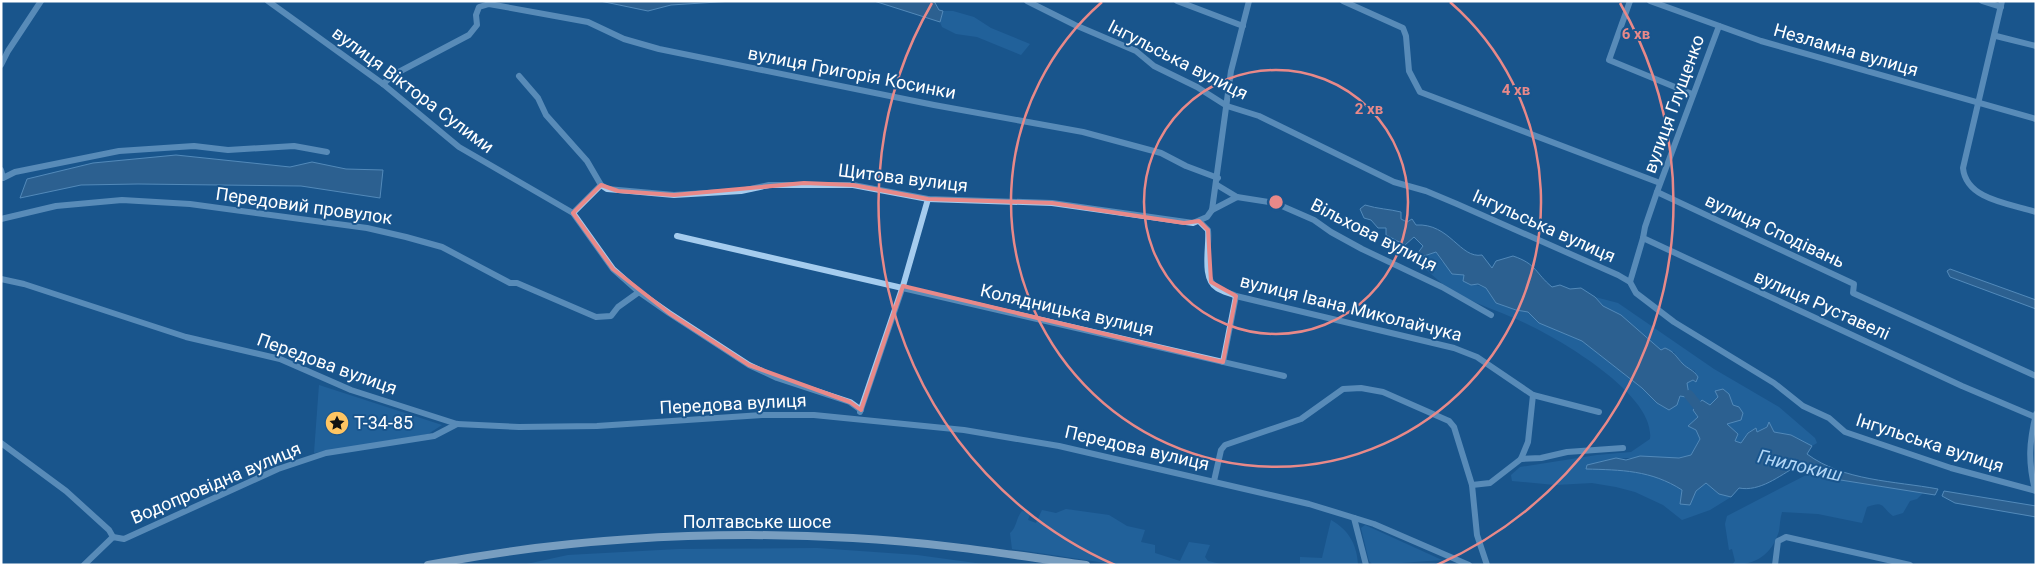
<svg xmlns="http://www.w3.org/2000/svg" width="2037" height="566" font-family="Roboto,sans-serif">
<style>
.green{fill:#2c6fab}
.water{fill:#436e96;stroke:#97c8f0}
.lines{fill:none;stroke-linecap:round;stroke-linejoin:round}
.river{stroke:#436e96;stroke-width:10}
.minor{stroke:#a5ccee;stroke-width:6}
.major{stroke:#ecf5ff;stroke-width:8}
.marked{fill:none;stroke:#e88989;stroke-width:4;stroke-linejoin:round}
.ring{fill:none;stroke:#e88989;stroke-width:2.5}
.labels{text-anchor:middle;stroke-width:4;stroke-linejoin:round;paint-order:stroke}
.street-label{font-size:18px;fill:#fff;stroke:#19558d}
.poi-label{font-size:18px;fill:#fff;stroke:#19558d;text-anchor:start}
.water-label{font-size:19px;font-style:italic;fill:#b0d5f5;stroke:#19558d}
.centre{fill:#e88989;stroke:#19558d;stroke-width:2.5}
.ring-label{font-size:15px;text-anchor:middle;font-weight:bold;fill:#e88989;stroke:#19558d;stroke-width:4;stroke-linejoin:round;paint-order:stroke}
</style>
<rect width="100%" height="100%" fill="#19558d"/>
<g class="green">
<path d="M943,11H953L974,17L991,28L1030,44L1021,55L977,37L956,34L942,27L940,22Z"/>
<path d="M1436,252L1442,262L1465,275L1463,281L1486,288L1496,303L1516,310L1528,312L1539,323L1582,341L1642,388L1657,403L1680,396L1687,383L1693,380L1695,371L1683,365L1674,352L1661,350L1621,315L1603,306L1595,297L1618,303L1714,369L1779,407L1815,438L1817,443L1812,446L1791,435L1774,432L1767,426L1757,432L1756,428L1748,432L1741,443L1735,441L1727,424L1733,420L1739,407L1733,405L1729,394L1718,397L1710,405L1702,400L1694,410L1698,417L1696,430L1700,439L1691,455C1656,465 1622,449 1586,468L1625,469L1641,472L1669,482L1682,490L1680,504H1690L1696,491L1706,483L1719,494L1731,497L1710,510L1682,520L1663,505L1635,492L1616,487L1592,483L1555,485L1512,481L1511,475L1520,467L1597,455L1631,452L1650,439C1656,396 1564,342 1531,326C1508,314 1483,307 1460,295C1447,289 1435,277 1424,268L1421,257Z"/>
<path d="M319,385L442,425L428,434L314,453Z"/>
<path d="M1814,471L1828,478L1923,493L1917,499L1910,501L1903,513L1893,516C1881,507 1885,500 1867,507L1862,523L1818,514L1782,512C1780,518 1780,525 1779,531C1772,555 1755,565 1732,565L1735,561L1732,549L1729,550L1725,524L1727,516Z"/>
<path d="M1066,509L1109,515L1127,526L1145,530L1141,542L1155,545V553L1180,561L1189,542L1210,545L1205,557L1208,561L1225,565H1119L1012,549L1010,533C1017,527 1016,518 1022,511L1027,512L1030,514L1028,520L1036,523L1042,510L1056,513Z"/>
<path d="M1331,520C1349,530 1357,545 1358,565H1300V557L1322,558Z"/>
<path d="M1365,525L1442,560L1373,565L1369,561L1361,528Z"/>
<path d="M817,548L917,555L990,565H522L568,555L679,549Z"/>
</g>
<g class="water">
<path d="M600,1H733L671,5L648,11Z"/>
<path d="M874,1H934L939,10L943,11L940,22Z"/>
<path d="M176,155L290,167L312,162L346,169L383,170L380,198L301,186L138,184L81,185L20,198L27,179L93,163Z"/>
<path d="M1365,205C1378,209 1389,209 1401,212V219L1407,222L1412,219L1416,225C1450,223 1460,259 1482,255L1492,268L1496,261L1513,256C1537,264 1535,273 1552,287L1560,285L1570,289L1581,288L1595,297L1603,306L1621,315L1661,350L1665,348C1675,352 1676,357 1683,364C1688,369 1694,370 1698,377L1696,382L1693,380L1687,383L1689,395L1686,397L1680,396L1677,405L1669,410L1657,403L1642,388L1582,341L1539,323L1528,312L1516,310L1496,303L1486,288L1478,284L1471,285L1463,281L1464,275L1452,274L1436,252L1421,257L1417,254L1423,246L1414,237L1405,245L1386,235V228H1378L1371,220L1364,218L1360,209Z"/>
<path d="M1950,269L2036,300V309L1950,277L1947,271Z"/>
<path d="M1723,389L1729,394L1733,405L1739,407L1743,413L1741,420L1727,424L1738,434L1735,441L1741,443L1748,433L1756,428L1757,432L1767,427L1769,422L1774,432L1791,435L1812,446L1807,454C1843,481 1895,481 1938,489L1935,495L1828,478L1797,466C1779,476 1760,492 1739,488L1731,497L1719,494L1706,483L1696,491L1690,505L1680,504L1682,490C1651,470 1621,470 1586,469L1587,465L1616,458L1626,460L1640,456L1679,458L1691,455L1700,439L1696,430L1688,426L1698,417L1693,410L1702,400L1710,405L1718,397L1715,391Z"/>
<path d="M1944,491L2036,506V517L1955,503L1942,496Z"/>
</g>
<g class="lines">
<path class="river" d="M1689,395L1705,415"/>
<g class="minor">
<path d="M268,1L383,84L459,147L573,213L613,269L639,292L669,313L749,365L777,378L850,402L861,410"/>
<path d="M1027,1L1075,25L1136,51L1154,66L1197,87L1227,106L1259,116L1394,182L1426,191L1457,204L1618,275L1630,282L1636,293L1674,322L1774,383L1803,406L1829,418L1845,432L1951,468L2036,491"/>
<path d="M1177,1L1243,26"/>
<path d="M1343,1L1403,28L1406,36L1409,71L1420,92L1660,183"/>
<path d="M1630,1L1609,60L1692,94"/>
<path d="M1650,1L1761,41L2036,119"/>
<path d="M1982,1L2001,7"/>
<path d="M2002,1L1963,168C1966,200 2011,204 2036,212"/>
<path d="M1719,26L1657,192L1645,227L1643,238L1962,386L2035,417"/>
<path d="M1996,36L2036,46"/>
<path d="M1,65L8,51L41,1"/>
<path d="M519,76L538,98L546,115L587,161L601,185L607,189L674,195L741,191L769,185H853L928,199L1052,203L1193,223L1207,217L1212,210L1231,71L1249,1"/>
<path d="M383,84L393,75L469,35L477,25L476,15L479,7L489,4L588,22L624,39L659,49L934,105L1083,132L1161,153L1186,166L1218,178"/>
<path d="M1,170L3,178L15,172L119,151L194,146L228,150L294,146L327,152"/>
<path d="M1217,185L1237,197"/>
<path d="M1657,192L1854,284L1853,293L2036,376"/>
<path d="M1212,210L1237,197L1275,203L1314,220L1331,232L1362,249L1442,287L1491,315"/>
<path d="M573,213L601,185"/>
<path d="M1,219L56,206L122,200L190,204L367,228L406,237L442,247L510,283H517L596,317L611,316L618,307L639,292"/>
<path d="M1199,221L1208,230C1210,246 1201,278 1217,288C1223,292 1230,293 1236,296L1454,348L1477,357L1533,395L1599,412"/>
<path d="M677,236L1284,376"/>
<path d="M1,279L24,284L186,337L280,359L351,390L457,424L519,427L597,426L762,415H814L964,430L1059,446L1309,504L1374,524L1469,565"/>
<path d="M1630,282L1643,238"/>
<path d="M1223,362L1236,296"/>
<path d="M860,412L903,286L928,199"/>
<path d="M1,443L66,491L109,530L113,537"/>
<path d="M1521,459L1541,458L1567,452L1623,448"/>
<path d="M1214,481L1221,450L1225,445L1301,419L1343,389L1361,388L1383,392L1449,421L1454,427L1472,485L1477,535L1487,565"/>
<path d="M1472,485L1490,483L1521,459L1528,442L1533,395"/>
<path d="M2035,490C2028,461 2029,443 2036,414"/>
<path d="M1354,518L1366,565"/>
<path d="M84,565L113,537L124,539L278,469L326,453L434,436L457,424"/>
<path d="M1775,565L1778,541L1786,537L1910,565"/>
</g>
<path class="major" d="M428,565C569,538 710,530 853,538C931,542 1008,554 1086,565"/>
</g>
<path d="M0 0H2037V566H0ZM804,183L853,185L928,199L1052,203L1184,223L1199,221L1208,230L1211,282L1236,296L1223,362L903,286L861,410L850,402L749,365L669,313L613,269L573,213L601,185L618,191L674,195Z" fill="#19558d" fill-opacity=".55" fill-rule="evenodd"/>
<path class="marked" d="M804,183L853,185L928,199L1052,203L1184,223L1199,221L1208,230L1211,282L1236,296L1223,362L903,286L861,410L850,402L749,365L669,313L613,269L573,213L601,185L618,191L674,195Z"/>
<g class="ring">
<circle cx="1276" cy="202" r="132"/>
<path d="M1450 2A265 265 0 1 1 1102 2"/>
<path d="M1115 565A397 397 0 0 1 932 3M1620 3A397 397 0 0 1 1437 565"/>
</g>
<defs>
<g id="sight-disc" transform="scale(1.25)"><circle r="9.5" fill="#ffc562" stroke="#19558d"/><path d="M0-6L1.8-2.2L6-1.7L2.9 1.2L3.7 5.4L0 3.3L-3.7 5.4L-2.9 1.2L-6-1.7L-1.8-2.2Z" fill="#111"/></g>
</defs>
<g fill-rule="evenodd">
<use href="#sight-disc" x="337" y="423"/>
</g>
<g class="labels">
<g class="street-label">
<text transform="translate(1846 50) rotate(16)" y="6">Незламна вулиця</text>
<text transform="translate(1178 60) rotate(27)" y="6">Інгульська вулиця</text>
<text transform="translate(852 73) rotate(11)" y="6">вулиця Григорія Косинки</text>
<text transform="translate(413 90) rotate(37)" y="6">вулиця Віктора Сулими</text>
<text transform="translate(1674 104) rotate(-70)" y="6">вулиця Глущенко</text>
<text transform="translate(903 178) rotate(7)" y="6">Щитова вулиця</text>
<text transform="translate(304 206) rotate(8)" y="6">Передовий провулок</text>
<text transform="translate(1544 226) rotate(24)" y="6">Інгульська вулиця</text>
<text transform="translate(1775 231) rotate(25)" y="6">вулиця Сподівань</text>
<text transform="translate(1374 235) rotate(27)" y="6">Вільхова вулиця</text>
<text transform="translate(1822 305) rotate(24)" y="6">вулиця Руставелі</text>
<text transform="translate(1351 308) rotate(14)" y="6">вулиця Івана Миколайчука</text>
<text transform="translate(1067 310) rotate(13)" y="6">Колядницька вулиця</text>
<text transform="translate(327 364) rotate(20)" y="6">Передова вулиця</text>
<text transform="translate(733 404) rotate(-3)" y="6">Передова вулиця</text>
<text transform="translate(1930 443) rotate(18)" y="6">Інгульська вулиця</text>
<text transform="translate(1137 448) rotate(13)" y="6">Передова вулиця</text>
<text transform="translate(216 483) rotate(-23)" y="6">Водопровідна вулиця</text>
<text x="757" y="528">Полтавське шосе</text>
</g>
<g class="poi-label">
<text x="354" y="429">Т-34-85</text>
</g>
<g class="water-label">
<text transform="translate(1800 465) rotate(13)" y="7">Гнилокиш</text>
</g>
</g>
<circle cx="1276" cy="202" r="8" class="centre"/>
<g class="ring-label">
<text x="1636" y="39">6 хв</text>
<text x="1516" y="95">4 хв</text>
<text x="1369" y="114">2 хв</text>
</g>
<rect width="2037" height="566" fill="none" stroke="#ffffff" stroke-width="5"/>
</svg>
